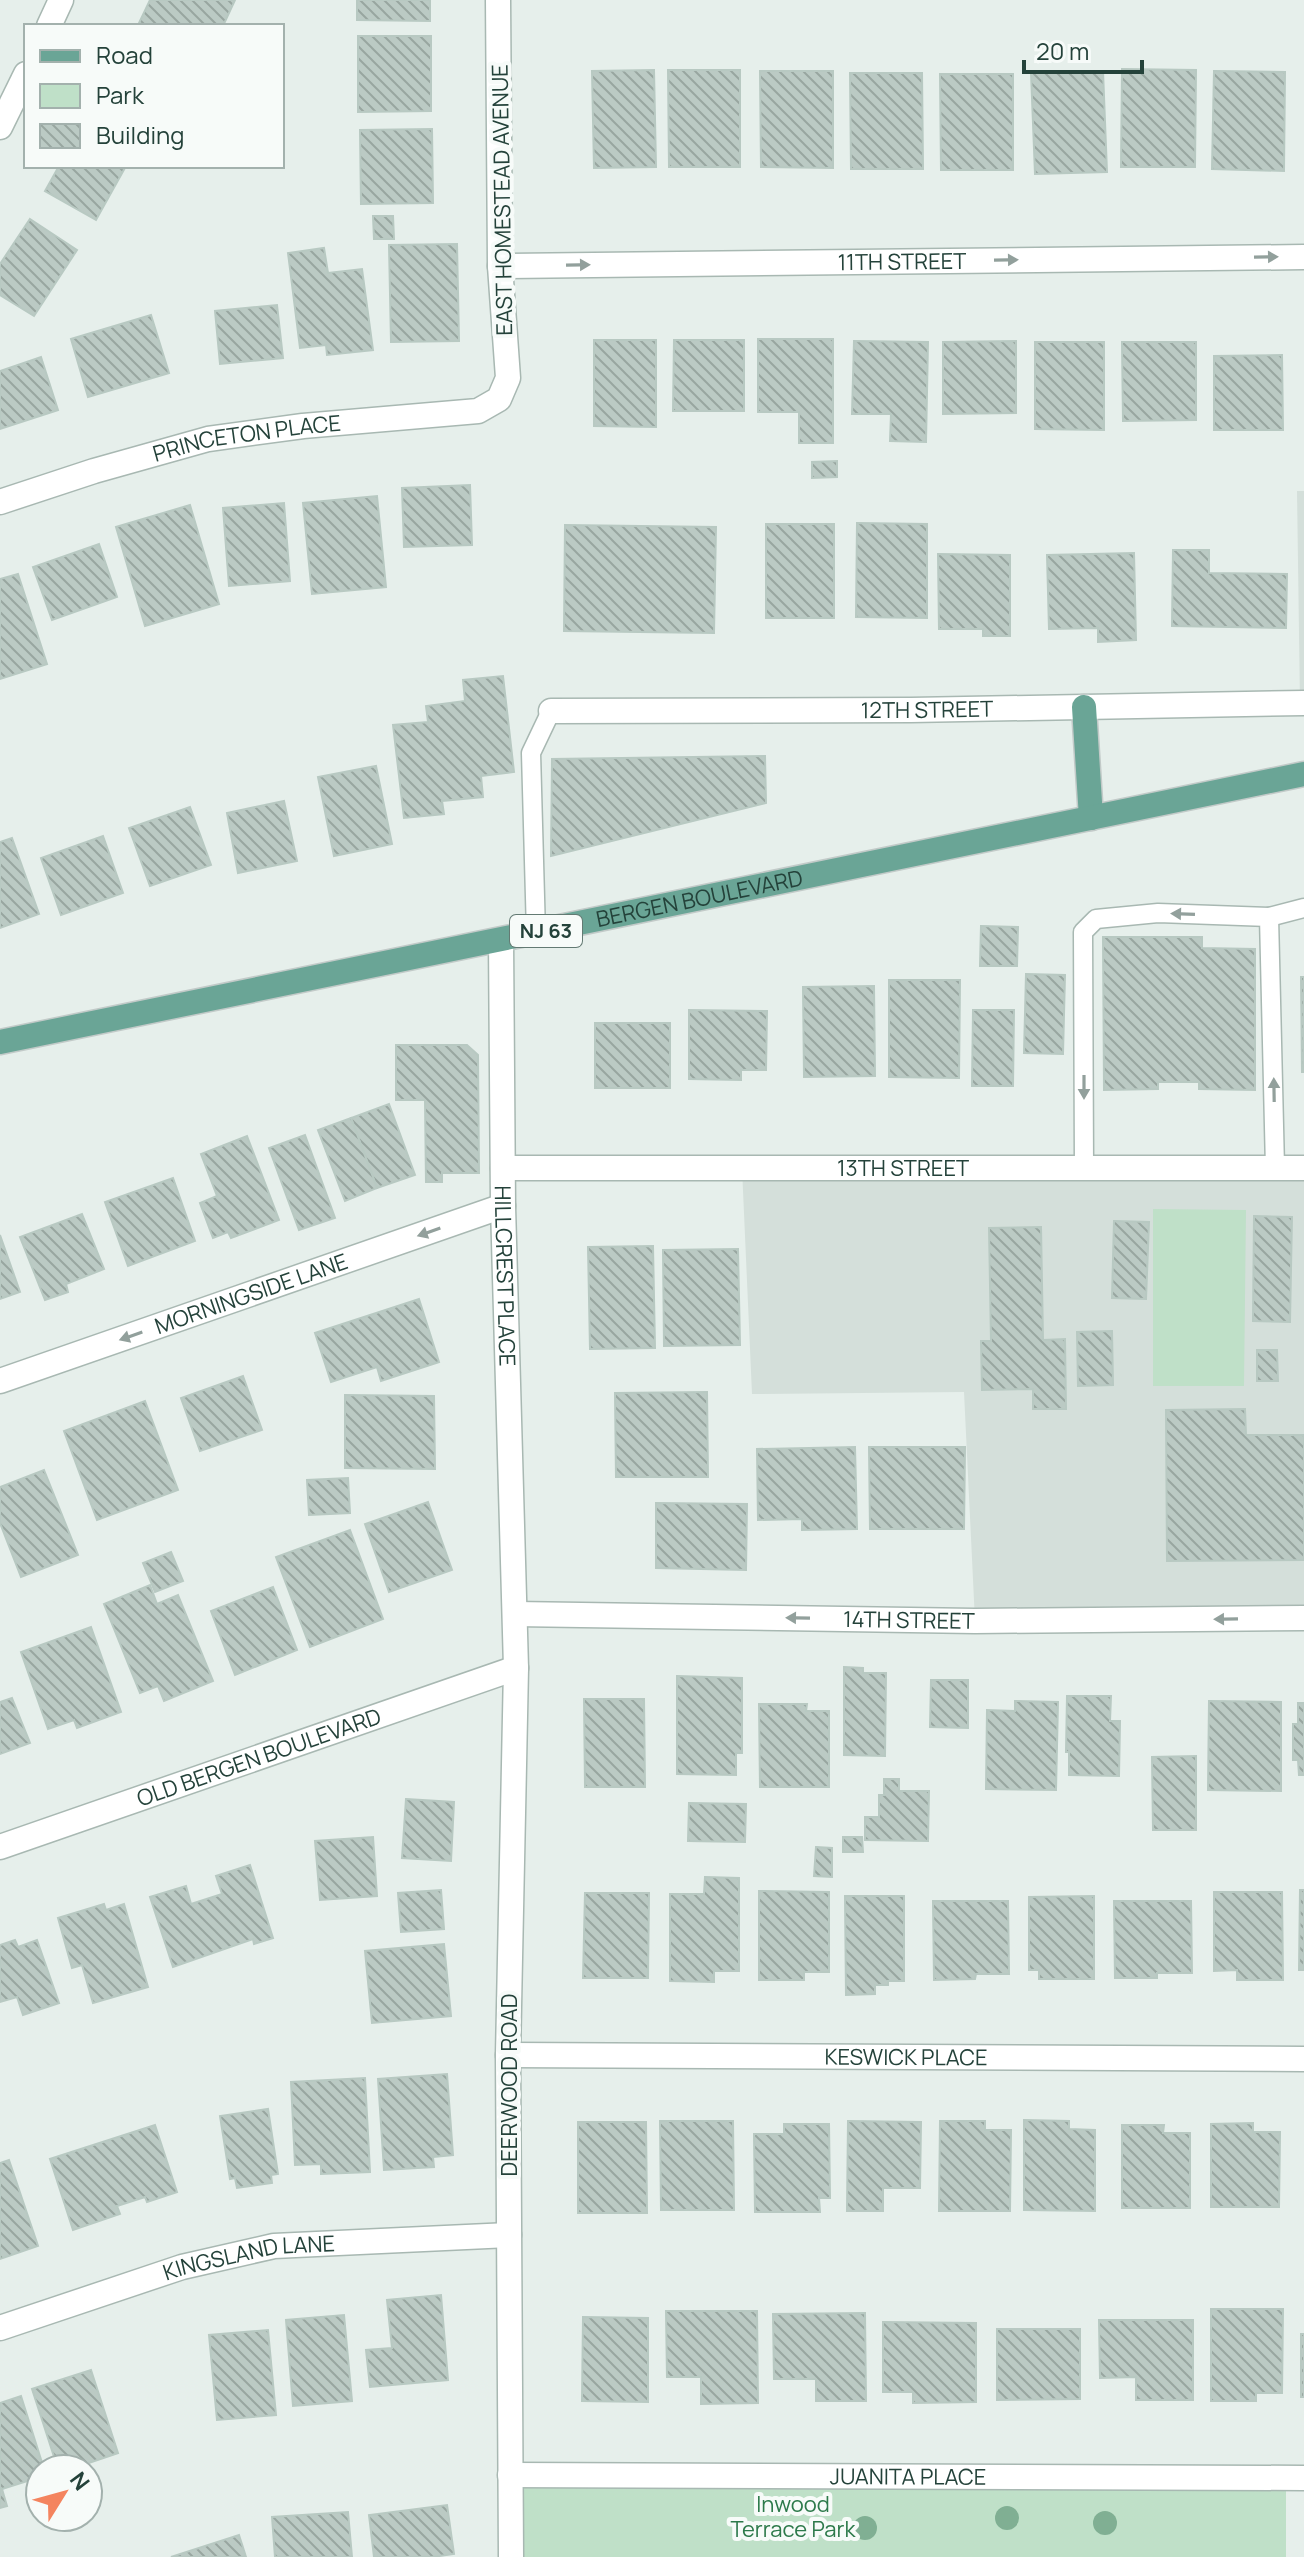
<svg xmlns="http://www.w3.org/2000/svg" width="1304" height="2557" font-family="Manrope,sans-serif">
<style>
.built{fill:#d4dfda}
.park{fill:#bfe0c8}
.building{fill:url(#building-back-hatch);stroke:#b8c9c2;stroke-width:2}
.lines{fill:none;stroke-linecap:round;stroke-linejoin:round}
.lane-casing{stroke:#a8b8b2;stroke-width:21}
.street-casing{stroke:#a8b8b2;stroke-width:27}
.primary-casing{stroke:#c2cac8;stroke-width:27}
.lane{stroke:#fff;stroke-width:18}
.street{stroke:#fff;stroke-width:24}
.primary{stroke:#6aa596;stroke-width:24}
.tree{fill:#80af93}
.oneway{fill:#92a09c}
.labels{text-anchor:middle;stroke-width:8;stroke-linejoin:round;paint-order:stroke}
.shield{fill:#f7fbf9;stroke:#637a73;stroke-width:2}
.shield-label{font-size:20px;font-weight:bold;fill:#24423a}
.street-label{font-size:22px;fill:#24423a;stroke:#f7fbf9}
.park-label{font-size:22px;fill:#2d7a4b;stroke:#f7fbf9}
</style>
<defs>
<pattern id="building-back-hatch" width="6" height="6" patternUnits="userSpaceOnUse" patternTransform="scale(2)"><rect width="6" height="6" fill="#bbcac4"/><path d="M-1 5l2 2M0 0l6 6M5-1l2 2" fill="none" stroke="#98a6a0"/></pattern>
</defs>
<rect width="100%" height="100%" fill="#e6efeb"/>
<g class="built">
<path d="M1297,491H1304V703H1300Z"/>
<path d="M742,1168H1304V1618L975,1621L964,1392L752,1394Z"/>
</g>
<g class="park">
<path d="M1153,1209L1246,1210L1244,1386H1153Z"/>
<path d="M510,2475L1286,2478V2557H511Z"/>
</g>
<g class="building">
<path d="M150,0H235L223,26H145L139,23Z"/>
<path d="M357,0H430V21L357,20Z"/>
<path d="M358,36H431V111L358,112Z"/>
<path d="M1122,69L1196,70L1195,167H1121Z"/>
<path d="M654,70L656,167L594,168L592,71Z"/>
<path d="M668,70H740V167H669Z"/>
<path d="M760,71H833V168L761,167Z"/>
<path d="M1103,71L1107,172L1035,174L1031,73Z"/>
<path d="M1214,71L1285,72L1284,171L1212,169Z"/>
<path d="M850,73H922L923,169H851Z"/>
<path d="M940,74H1013V170H941Z"/>
<path d="M432,129L433,203L361,204L360,130Z"/>
<path d="M59,166H126L96,220L45,191Z"/>
<path d="M373,216H393L394,239H374Z"/>
<path d="M30,219L77,250L34,316L0,295V264Z"/>
<path d="M457,244L459,341L391,342L389,245Z"/>
<path d="M324,248L328,273L362,269L373,350L327,355L326,345L300,348L288,253Z"/>
<path d="M277,305L283,358L220,364L215,311Z"/>
<path d="M151,315L169,373L88,397L71,339Z"/>
<path d="M758,339H833V443H799V412H758Z"/>
<path d="M594,340H656V427L594,426Z"/>
<path d="M674,340H744V411H673Z"/>
<path d="M854,341L928,342L926,442L890,441L891,414H852Z"/>
<path d="M1016,341V413L943,414V342Z"/>
<path d="M1035,342H1104V430L1035,429Z"/>
<path d="M1122,342H1196V420L1123,421Z"/>
<path d="M1282,355L1283,430H1214V356Z"/>
<path d="M41,357L58,410L0,429V371Z"/>
<path d="M837,461V477L812,478V462Z"/>
<path d="M470,485L472,545L404,547L402,488Z"/>
<path d="M377,496L386,587L312,594L303,503Z"/>
<path d="M284,503L290,581L229,586L223,508Z"/>
<path d="M190,505L219,604L145,626L116,527Z"/>
<path d="M857,523L927,524V618L856,617Z"/>
<rect x="766" y="524" width="68" height="94"/>
<path d="M565,525L716,527L714,633L564,631Z"/>
<path d="M99,544L117,597L52,620L33,567Z"/>
<path d="M1173,550H1209V573L1287,574L1286,628L1172,626Z"/>
<path d="M1134,553L1136,640L1098,642V628L1049,629L1047,555Z"/>
<path d="M938,554L1010,555V636H983V629H939Z"/>
<path d="M18,574L47,664L0,679V579Z"/>
<path d="M503,676L514,772L481,776L483,797L442,801L444,814L404,818L393,725L428,722L426,706L465,701L463,680Z"/>
<path d="M765,756L766,803L551,856L552,759Z"/>
<path d="M376,766L392,844L334,856L318,777Z"/>
<path d="M284,801L297,861L238,873L227,813Z"/>
<path d="M190,807L211,865L150,886L129,828Z"/>
<path d="M103,836L123,893L61,915L41,858Z"/>
<path d="M12,838L39,914L0,928V842Z"/>
<path d="M981,926L1018,927L1017,966H980Z"/>
<path d="M1103,937H1202V948L1255,949V1090L1199,1089V1082H1158V1089L1104,1090Z"/>
<path d="M1026,974L1065,975L1063,1054L1024,1053Z"/>
<path d="M1301,977H1304V1072H1302Z"/>
<path d="M889,980H960L959,1078L889,1077Z"/>
<path d="M874,986L875,1076L804,1077L803,987Z"/>
<path d="M689,1010L767,1011L766,1070H741V1080L689,1079Z"/>
<path d="M973,1010H1014L1013,1086H972Z"/>
<rect x="595" y="1023" width="75" height="65"/>
<path d="M396,1045H467L478,1055L479,1173H442V1182H426L425,1100H396Z"/>
<path d="M389,1104L415,1175L377,1188L351,1118Z"/>
<path d="M351,1118L377,1188L345,1201L318,1130Z"/>
<path d="M305,1135L335,1218L299,1230L269,1148Z"/>
<path d="M247,1136L279,1220L231,1238L228,1232L213,1238L200,1203L217,1196L201,1154Z"/>
<path d="M173,1178L195,1241L128,1266L105,1202Z"/>
<path d="M82,1214L104,1269L66,1284L68,1292L45,1300L20,1237Z"/>
<path d="M1254,1216L1292,1217L1290,1322L1253,1321Z"/>
<path d="M1114,1221L1149,1222L1146,1299L1112,1298Z"/>
<path d="M1041,1227L1043,1340L1065,1339L1066,1409H1033V1389L982,1390L981,1341H991L989,1228Z"/>
<path d="M0,1235L20,1292L0,1299Z"/>
<path d="M653,1246L655,1348L590,1349L588,1247Z"/>
<path d="M738,1249L740,1345L664,1346L663,1250Z"/>
<path d="M419,1299L439,1362L381,1381L377,1367L331,1382L315,1333Z"/>
<path d="M1112,1331L1113,1385L1078,1386L1077,1332Z"/>
<path d="M1257,1350H1277L1278,1381H1257Z"/>
<path d="M243,1376L262,1430L200,1451L181,1398Z"/>
<path d="M707,1392L708,1477H616L615,1393Z"/>
<path d="M345,1395L434,1396L435,1469L345,1468Z"/>
<path d="M145,1401L178,1490L97,1520L64,1431Z"/>
<path d="M1245,1409L1246,1435H1304V1560L1167,1561L1166,1410Z"/>
<path d="M855,1447L857,1529L802,1530V1519L758,1520L757,1449Z"/>
<path d="M869,1447H965L964,1529H870Z"/>
<path d="M44,1470L78,1555L21,1577L0,1523V1487Z"/>
<path d="M348,1478L350,1513L309,1515L307,1480Z"/>
<path d="M428,1502L452,1570L389,1592L365,1524Z"/>
<path d="M656,1503L747,1504L746,1570L656,1568Z"/>
<path d="M350,1530L383,1619L310,1647L276,1557Z"/>
<path d="M171,1552L183,1581L155,1592L143,1563Z"/>
<path d="M150,1585L157,1604L178,1595L213,1681L164,1701L158,1686L140,1693L104,1604Z"/>
<path d="M273,1587L297,1650L235,1675L211,1611Z"/>
<path d="M91,1627L121,1712L77,1728L74,1720L48,1729L21,1652Z"/>
<path d="M844,1667L863,1668V1673H886L885,1756L844,1755Z"/>
<path d="M677,1676L742,1678V1753H736V1775L677,1774Z"/>
<path d="M931,1680H968V1728L930,1727Z"/>
<path d="M1067,1696H1111L1110,1721H1120L1119,1776L1069,1775V1752H1066Z"/>
<path d="M12,1698L30,1743L0,1754V1702Z"/>
<path d="M584,1699H644L645,1787H585Z"/>
<path d="M1015,1701L1058,1702L1056,1790L986,1789L987,1710L1015,1711Z"/>
<path d="M1209,1701L1281,1702V1791L1208,1790Z"/>
<path d="M1298,1703H1304V1775H1299L1298,1760H1293V1724H1298Z"/>
<path d="M759,1704H807L806,1711H829V1787H760Z"/>
<path d="M1196,1756V1830H1153L1152,1757Z"/>
<path d="M884,1779H899V1791H929L928,1841L865,1840V1817H879V1795H884Z"/>
<path d="M406,1799L454,1802L451,1861L402,1858Z"/>
<path d="M689,1803L746,1804L745,1842L688,1841Z"/>
<path d="M373,1837L377,1896L320,1900L315,1841Z"/>
<path d="M843,1837H862L863,1852H843Z"/>
<path d="M816,1847L832,1848V1877L814,1876Z"/>
<path d="M250,1865L273,1938L254,1944L253,1939L173,1967L150,1897L186,1886L191,1904L222,1894L216,1876Z"/>
<path d="M705,1877L739,1878V1971H714V1982L670,1981V1894H704Z"/>
<path d="M441,1890L444,1929L401,1932L398,1893Z"/>
<path d="M1300,1890H1304V1970H1299Z"/>
<path d="M759,1891L829,1892V1972H804V1980H759Z"/>
<path d="M1214,1892H1282L1283,1980H1237V1970L1214,1971Z"/>
<path d="M585,1893H649L648,1978H583Z"/>
<path d="M845,1896H904V1981H888V1985H875V1994L846,1995Z"/>
<path d="M1094,1896V1979H1039V1970H1029V1897Z"/>
<path d="M933,1901H1008L1009,1974H976L975,1979L934,1980Z"/>
<path d="M1114,1901H1191L1192,1973H1157V1978H1115Z"/>
<path d="M104,1904L106,1910L124,1904L148,1987L93,2003L82,1965L72,1968L58,1918Z"/>
<path d="M15,1940L18,1947L37,1940L59,2003L23,2015L17,1997L0,2002V1945Z"/>
<path d="M444,1944L451,2016L372,2023L365,1951Z"/>
<path d="M447,2074L453,2155L433,2157L434,2167L384,2170L378,2079Z"/>
<path d="M365,2078L370,2172L321,2174V2164L295,2165L291,2082Z"/>
<path d="M268,2109L278,2174L271,2175L272,2183L237,2188L235,2178L230,2179L220,2116Z"/>
<path d="M1024,2120L1069,2121V2129L1095,2130V2211L1024,2210Z"/>
<path d="M660,2121H733L734,2210H661Z"/>
<path d="M848,2121L921,2122L920,2188H883V2211H847Z"/>
<path d="M940,2121H985V2130H1011L1010,2211H939Z"/>
<path d="M578,2122H646L647,2213H578Z"/>
<path d="M1253,2123V2132H1280L1279,2207H1211V2124Z"/>
<path d="M784,2124H829L830,2198H819L820,2212H755L754,2134H784Z"/>
<path d="M155,2125L177,2192L147,2202L145,2197L117,2206L120,2214L73,2230L50,2159Z"/>
<path d="M1122,2125H1164L1163,2133H1190V2208H1122Z"/>
<path d="M9,2160L38,2246L0,2259V2163Z"/>
<path d="M441,2295L448,2380L370,2387L366,2350L392,2348L387,2300Z"/>
<path d="M1211,2309H1283L1282,2393H1256V2401H1211Z"/>
<path d="M666,2311H757L758,2403L701,2404V2377H667Z"/>
<path d="M865,2313L866,2401H816V2379H774L773,2314Z"/>
<path d="M344,2315L352,2401L293,2406L286,2320Z"/>
<path d="M583,2317L648,2318V2402L582,2401Z"/>
<path d="M1099,2320H1193V2400H1136V2377L1100,2378Z"/>
<path d="M883,2322L976,2323V2402L913,2403V2392H883Z"/>
<path d="M997,2329H1080V2399L997,2400Z"/>
<path d="M268,2330L276,2415L217,2420L209,2335Z"/>
<rect x="1301" y="2334" width="3" height="63"/>
<path d="M91,2370L118,2453L71,2469H58L32,2389Z"/>
<path d="M21,2396L44,2469H40V2477L2,2489L7,2506L0,2508V2403Z"/>
<path d="M447,2505L454,2554L432,2557H374L369,2515Z"/>
<path d="M348,2512L352,2557H275L272,2517Z"/>
<path d="M239,2535L246,2557H171Z"/>
</g>
<g class="lines">
<g class="lane-casing">
<g id="lane">
<path d="M1269,917L1304,908"/>
<path d="M536,933L531,753L551,711"/>
<path d="M1084,1168L1083,932L1096,919L1158,913L1269,917L1275,1168"/>
</g>
</g>
<g class="street-casing">
<g id="street">
<path d="M49,26L61,0"/>
<path d="M0,127L26,74"/>
<path id="s1" d="M500,266L1304,257"/>
<path id="s2" d="M0,502L94,471L208,439L303,426L478,411L499,399L508,378L500,266L498,0"/>
<path id="s3" d="M551,711L911,710L1304,703"/>
<path id="s4" d="M501,940L503,1206L516,1668L508,2055L511,2557"/>
<path id="s5" d="M503,1168H1304"/>
<path id="s6" d="M0,1381L503,1206"/>
<path id="s7" d="M515,1614L975,1621L1304,1618"/>
<path id="s8" d="M0,1847L516,1668"/>
<path id="s9" d="M508,2055L1304,2059"/>
<path id="s10" d="M0,2328L182,2267L274,2246L509,2235"/>
<path id="s11" d="M510,2475L1304,2478"/>
</g>
</g>
<g class="primary-casing">
<g id="primary">
<path d="M1084,707L1091,818"/>
<path id="s12" d="M0,1042L1304,774"/>
</g>
</g>
<use href="#lane" class="lane"/>
<use href="#street" class="street"/>
<use href="#primary" class="primary"/>
</g>
<g class="tree">
<circle cx="1007" cy="2518" r="12"/>
<circle cx="1105" cy="2523" r="12"/>
<circle cx="865" cy="2528" r="12"/>
</g>
<defs><path id="oneway-solid" d="M-6-.8H1V-3.2L6.5 0L1 3.2V.8H-6Z" transform="scale(2)"/></defs>
<g class="oneway">
<use href="#oneway-solid" transform="translate(1266 257) rotate(-1)"/>
<use href="#oneway-solid" transform="translate(1006 260) rotate(-1)"/>
<use href="#oneway-solid" transform="translate(578 265) rotate(-1)"/>
<use href="#oneway-solid" transform="translate(1183 914) rotate(-178)"/>
<use href="#oneway-solid" transform="translate(1084 1087) rotate(90)"/>
<use href="#oneway-solid" transform="translate(1274 1090) rotate(-91)"/>
<use href="#oneway-solid" transform="translate(429 1232) rotate(161)"/>
<use href="#oneway-solid" transform="translate(131 1336) rotate(161)"/>
<use href="#oneway-solid" transform="translate(798 1618) rotate(-179)"/>
<use href="#oneway-solid" transform="translate(1226 1619) rotate(179)"/>
</g>
<g class="labels">
<rect class="shield" x="510" y="915" width="72" height="32" rx="6"/>
<g class="shield-label">
<text x="546" y="938">NJ 63</text>
</g>
<g class="street-label">
<text transform="translate(502 200) rotate(-91)" y="8">EAST HOMESTEAD AVENUE</text>
<text dy="8" stroke="none"><textPath href="#s1" startOffset="402">11TH STREET</textPath></text>
<text dy="8" stroke="none"><textPath href="#s2" startOffset="256">PRINCETON PLACE</textPath></text>
<text dy="8" stroke="none"><textPath href="#s3" startOffset="376">12TH STREET</textPath></text>
<text dy="8" stroke="none"><textPath href="#s12" startOffset="714">BERGEN BOULEVARD</textPath></text>
<text dy="8" stroke="none"><textPath href="#s5" startOffset="400">13TH STREET</textPath></text>
<text dy="8" stroke="none"><textPath href="#s4" startOffset="336">HILLCREST PLACE</textPath></text>
<text dy="8" stroke="none"><textPath href="#s6" startOffset="266">MORNINGSIDE LANE</textPath></text>
<text dy="8" stroke="none"><textPath href="#s7" startOffset="394">14TH STREET</textPath></text>
<text dy="8" stroke="none"><textPath href="#s8" startOffset="274">OLD BERGEN BOULEVARD</textPath></text>
<text dy="8" stroke="none"><textPath href="#s9" startOffset="398">KESWICK PLACE</textPath></text>
<text transform="translate(509 2085) rotate(-90)" y="8">DEERWOOD ROAD</text>
<text dy="8" stroke="none"><textPath href="#s10" startOffset="260">KINGSLAND LANE</textPath></text>
<text dy="8" stroke="none"><textPath href="#s11" startOffset="398">JUANITA PLACE</textPath></text>
</g>
<g class="park-label">
<text x="793" y="2512">Inwood<tspan x="793" dy="25">Terrace Park</tspan></text>
</g>
</g>
<rect x="24" y="24" width="260" height="144" fill="#f7fbf9" stroke="#a3b1ad" stroke-width="2"/>
<rect x="40" y="50" width="40" height="12" fill="#6aa596" stroke="#a3b1ad" stroke-width="2"/>
<text x="96" y="64" font-size="24" fill="#24423a">Road</text>
<rect x="40" y="84" width="40" height="24" fill="#bfe0c8" stroke="#a3b1ad" stroke-width="2"/>
<text x="96" y="104" font-size="24" fill="#24423a">Park</text>
<rect x="40" y="124" width="40" height="24" fill="url(#building-back-hatch)" stroke="#a3b1ad" stroke-width="2"/>
<text x="96" y="144" font-size="24" fill="#24423a">Building</text>
<g transform="translate(64 2493) rotate(53)"><circle r="38" fill="#f7fbf9" stroke="#a3b1ad" stroke-width="2"/>
<path d="M0-6L14 30L0 20L-14 30Z" fill="#f4845f"/>
<text y="-12" font-size="22" font-weight="bold" text-anchor="middle" fill="#24423a">N</text>
</g>
<path d="M1024 60v12h118v-12" fill="none" stroke="#24423a" stroke-width="4"/>
<text x="1036" y="60" font-size="24" fill="#24423a" stroke="#f7fbf9" stroke-width="6" paint-order="stroke">20 m</text>
</svg>
